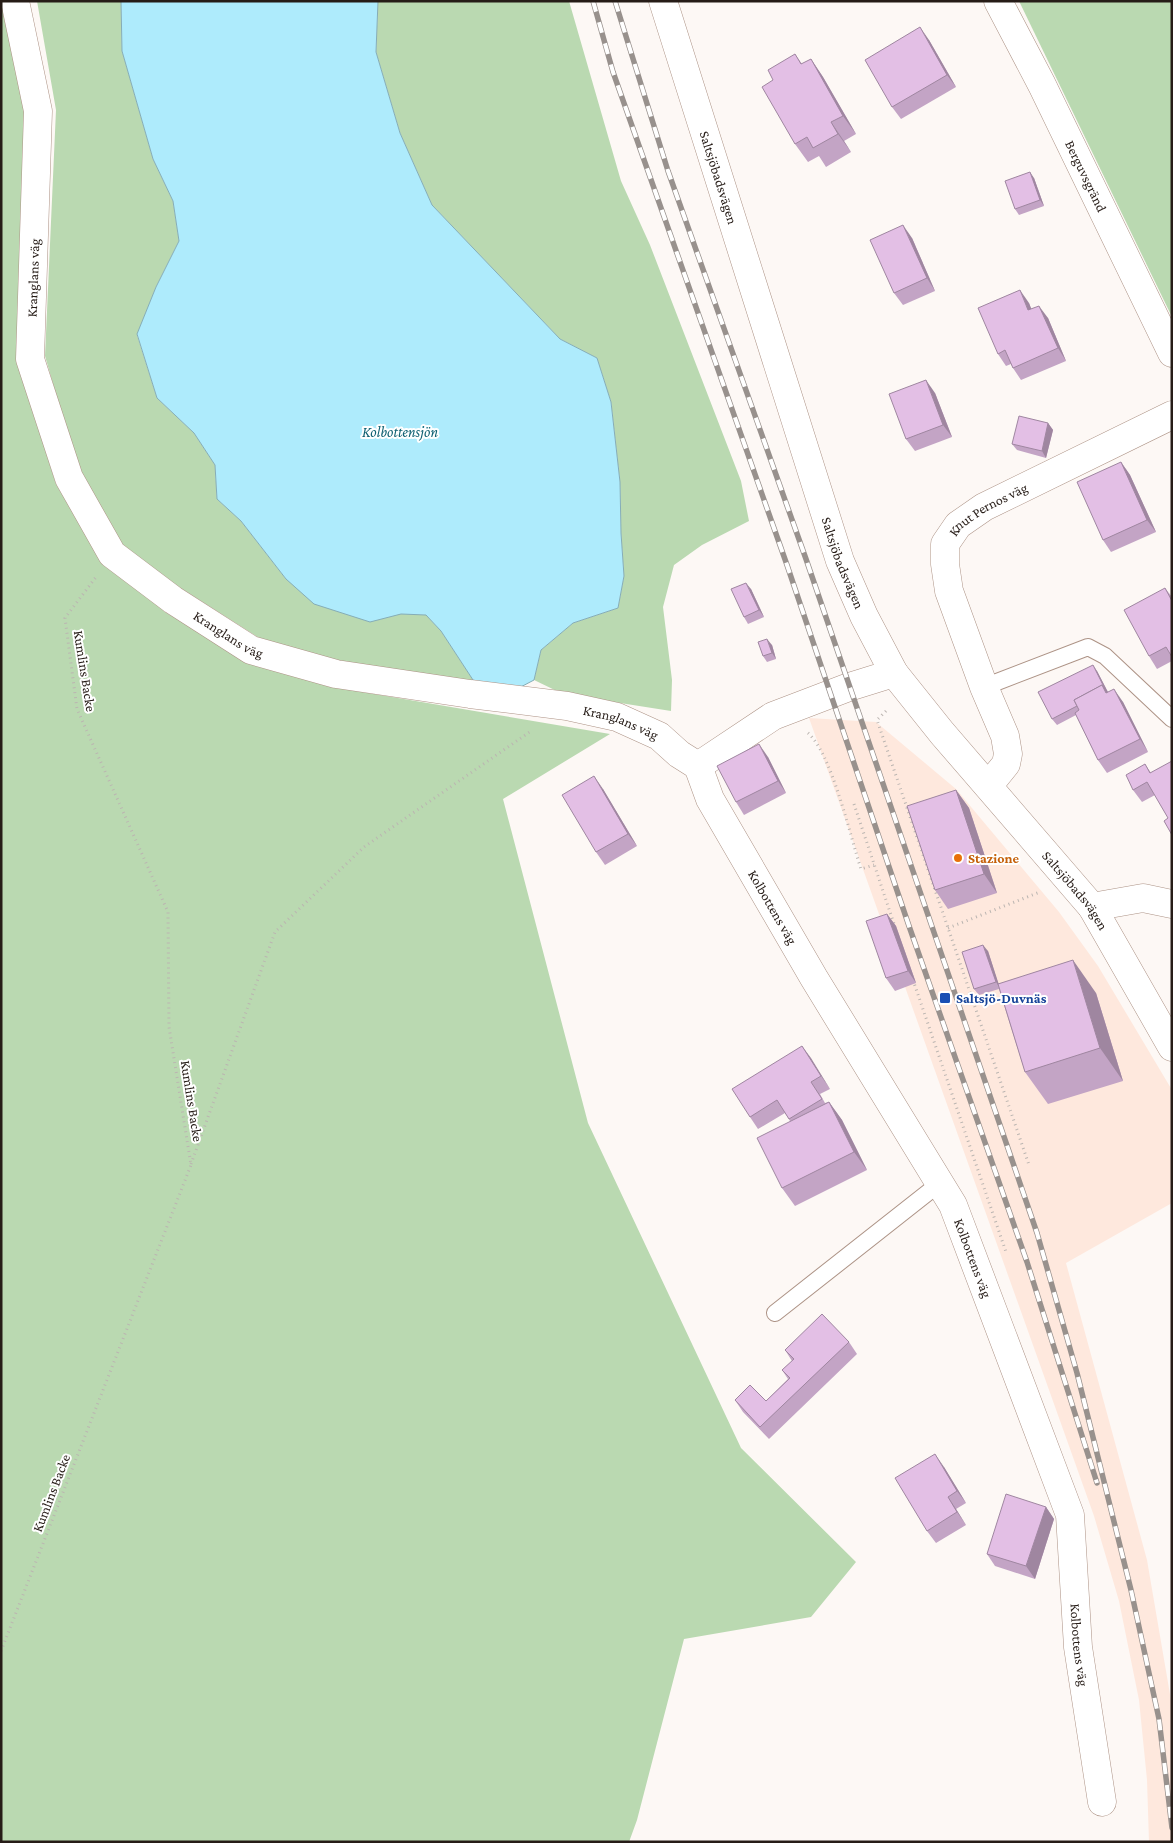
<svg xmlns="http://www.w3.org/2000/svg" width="1173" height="1843" font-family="'Crimson Pro',serif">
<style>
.built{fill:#fee8dd}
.green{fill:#bad9b1}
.water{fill:#aeebfc;stroke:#85adb7}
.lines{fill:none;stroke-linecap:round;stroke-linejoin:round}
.service-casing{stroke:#ad9386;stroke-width:18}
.minor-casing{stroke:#ad9386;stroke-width:29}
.tertiary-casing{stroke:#ad9386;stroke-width:29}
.path{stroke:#bbb5b1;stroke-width:3;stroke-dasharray:1 4;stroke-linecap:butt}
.service{stroke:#fff;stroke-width:16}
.minor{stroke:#fff;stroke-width:28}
.tertiary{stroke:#fff;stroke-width:28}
.rail-casing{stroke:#98918d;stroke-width:5.5}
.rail{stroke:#fff;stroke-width:4;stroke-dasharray:11;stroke-linecap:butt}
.wall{fill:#c3a4c5}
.shaded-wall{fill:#9f86a0}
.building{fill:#e3bfe5;stroke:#9f86a0}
.food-dot{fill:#e8710a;stroke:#fff;stroke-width:2}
.transit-dot{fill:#1a4fb4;stroke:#fff;stroke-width:2}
.labels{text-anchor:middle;stroke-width:4;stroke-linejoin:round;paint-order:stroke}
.street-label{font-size:14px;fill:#261c17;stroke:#fff}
.food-label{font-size:14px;font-weight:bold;fill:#c56008;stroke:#fff;text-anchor:start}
.transit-label{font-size:14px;font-weight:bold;fill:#164399;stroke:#fff;text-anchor:start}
.water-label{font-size:15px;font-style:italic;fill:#0f6072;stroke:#fff}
</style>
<rect width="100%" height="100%" fill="#fdf8f5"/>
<path class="built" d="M809,718L876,722L956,789L1059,912L1098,966L1172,1090V1203L1066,1263L1147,1560L1172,1706V1842H1149L1147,1780L1139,1700L1119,1601L1094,1516Z"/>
<g class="green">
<path d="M2,1L26,107L18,363L56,484L97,553L165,612L245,659L333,687L610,734L503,799L588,1123L741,1448L856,1562L811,1617L684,1639L637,1820L629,1842H1Z"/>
<path d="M37,1H121L122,51L153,159L173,201L179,241L156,287L137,335L157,398L194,433L215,465L217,499L241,521L286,579L401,613L426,615L441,631L475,683L339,665L264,641L179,587L120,545L79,474L45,356L56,110Z"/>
<path d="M378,1H569L621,181L650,245L741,481L749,521L702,545L674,565L663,607L672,680L671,711L563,694L534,680L541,650L573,623L618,608L624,576L621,533L620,482L611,402L597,358L560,339L432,205L400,133L376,52Z"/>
<path d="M1019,1H1172V317Z"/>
</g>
<path class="water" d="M121,1H378L376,52L400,133L432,205L560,339L597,358L611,402L620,482L621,533L624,576L618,608L573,623L541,650L534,680L515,690L475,683L441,631L426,615L401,614L370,622L314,604L286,579L241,521L217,499L215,465L194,433L157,398L137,334L156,287L179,241L173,201L153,159L122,51Z"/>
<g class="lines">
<g class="service-casing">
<g id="service">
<path d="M984,687L1088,647L1105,656L1172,719"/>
<path d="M775,1313L940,1183"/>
</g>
</g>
<g class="minor-casing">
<g id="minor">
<path id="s1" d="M15,1L38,111L30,359L69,478L112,554L173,600L251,650L336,674L470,694L567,706L617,717L659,736L679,754L698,766L773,716L849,687L894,673"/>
<path id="s2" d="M998,1L1042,85L1172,353"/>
<path id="s3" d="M698,766L710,799L814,978L953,1205L1070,1515L1078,1647L1102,1802"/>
<path id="s4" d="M989,785L1006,764L1008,754L1005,736L984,687L949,591L945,564V544L958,525L984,507L1172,415"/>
<path d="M1092,907L1143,898L1172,904"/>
</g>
</g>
<g class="tertiary-casing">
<g id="tertiary">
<path id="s5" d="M663,1L840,561L864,616L894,673L942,733L1092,907L1172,1047"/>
</g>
</g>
<g class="path">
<path d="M886,711L877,720L1029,1165"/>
<path d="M808,733C832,754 850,836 861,869L874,865"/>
<path d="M854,804L895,927"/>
<path d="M948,928L1040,892"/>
<path d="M913,980L1006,1252"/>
<path d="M191,1164L275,932L364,847L531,731"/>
<path d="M1,1651L191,1165L169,1027L168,912L77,709L65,618L96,577"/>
</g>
<use href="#service" class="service"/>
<use href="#minor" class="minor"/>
<use href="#tertiary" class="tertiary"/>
<g class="rail-casing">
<g id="rail">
<path d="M593,1L613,72L787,565L909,926L1027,1262L1097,1483"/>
<path d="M615,1L668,171L806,559L1037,1233L1077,1373L1131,1590L1159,1719L1172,1828"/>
</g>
</g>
<use href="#rail" class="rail"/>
</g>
<g class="wall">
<path d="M929,40L956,87L901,119L892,107Z"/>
<path d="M795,54L802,64L811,59L823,77L856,134L844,141L851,152L826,167L819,156L808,162L795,144L773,80Z"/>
<path d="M1034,178L1044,206L1019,215L1015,209Z"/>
<path d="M912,238L935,291L903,305L894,293Z"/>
<path d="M1029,303L1031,309L1048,318L1066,361L1021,380L1013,368L1011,364L1006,366L998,354Z"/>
<path d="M935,393L952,437L915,451L906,439Z"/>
<path d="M1048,423L1053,430L1046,458L1017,450L1012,444Z"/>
<path d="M1121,462L1130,475L1156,532L1111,552L1103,540Z"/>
<path d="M1165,588L1172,597V661L1157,669L1149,656Z"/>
<path d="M751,589L764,617L748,624L744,617Z"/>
<path d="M772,645L776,659L767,662L763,656Z"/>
<path d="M1097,671L1108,692L1123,702L1148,752L1107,773L1098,760L1076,715L1057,725L1052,719Z"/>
<path d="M768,757L786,793L744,815L736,802Z"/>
<path d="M1145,764L1151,773L1155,795L1142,802L1133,790Z"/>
<path d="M603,789L637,846L605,865L596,852Z"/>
<path d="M956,790L969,808L997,893L948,909L935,890Z"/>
<path d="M887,914L896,926L916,983L895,991L886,978Z"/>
<path d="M988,951L998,983L1096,993L1123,1081L1048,1104L1025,1072L999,989L979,995L974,989Z"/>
<path d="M802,1046L830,1089L820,1094L825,1103L829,1102L842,1120L867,1170L795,1206L782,1188L790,1121L785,1113L758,1129L750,1117Z"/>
<path d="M849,1342L857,1354L769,1439L743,1412L735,1400L766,1401L788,1379L782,1370L792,1361L785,1350Z"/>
<path d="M944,1467L966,1503L956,1509L966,1525L936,1543L927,1531Z"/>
<path d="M1046,1507L1054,1519L1035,1579L995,1566L987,1554Z"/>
</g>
<g class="shaded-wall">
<path d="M920,27L929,40L956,87L947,75Z"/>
<path d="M811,59L823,77L856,134L843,116Z"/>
<path d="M831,122L844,141L851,152L838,134Z"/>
<path d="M1030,172L1034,178L1044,206L1040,200Z"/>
<path d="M903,225L912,238L935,291L927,278Z"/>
<path d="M1020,290L1029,303L1037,323L1028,310Z"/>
<path d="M1039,306L1048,318L1066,361L1058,348Z"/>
<path d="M926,380L935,393L952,437L943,425Z"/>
<path d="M1048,423L1053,430L1046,458L1042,451Z"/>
<path d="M1121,462L1130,475L1156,532L1147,520Z"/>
<path d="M746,583L751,589L764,617L759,610Z"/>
<path d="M767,639L772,645L776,659L772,653Z"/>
<path d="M1093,665L1097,671L1115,706L1106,693Z"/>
<path d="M1114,689L1123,702L1148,752L1140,739Z"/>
<path d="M759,744L768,757L786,793L778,781Z"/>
<path d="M594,776L603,789L637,846L628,834Z"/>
<path d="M956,790L969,808L997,893L984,874Z"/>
<path d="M887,914L896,926L916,983L908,971Z"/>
<path d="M983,945L988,951L1000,988L996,982Z"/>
<path d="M1073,960L1096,993L1123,1081L1100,1048Z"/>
<path d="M802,1046L811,1058L830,1089L821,1076Z"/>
<path d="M829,1102L842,1120L867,1170L854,1152Z"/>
<path d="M935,1454L944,1467L966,1503L957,1491Z"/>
<path d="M948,1497L956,1509L966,1525L957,1512Z"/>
<path d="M1046,1507L1054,1519L1035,1579L1026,1566Z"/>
</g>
<g class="building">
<path d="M920,27L947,75L892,107L865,60Z"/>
<path d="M795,54L801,64L811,59L843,116L831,122L838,134L813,148L807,137L795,144L762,87L773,80L768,70Z"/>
<path d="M1030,172L1040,200L1015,209L1005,181Z"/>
<path d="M903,225L927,278L894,293L870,240Z"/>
<path d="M1020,290L1028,310L1039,306L1058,348L1013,368L1005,350L998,354L978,308Z"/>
<path d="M926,380L943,425L906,439L889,394Z"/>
<path d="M1019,416L1048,423L1042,451L1012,444Z"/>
<path d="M1121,462L1147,520L1103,540L1077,482Z"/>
<path d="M746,583L759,610L744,617L731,589Z"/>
<path d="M1165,588L1172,601V657L1166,647L1149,656L1124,610Z"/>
<path d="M767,639L772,653L763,656L758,642Z"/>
<path d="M1093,665L1106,691L1102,685L1074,700L1077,706L1052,719L1038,692Z"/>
<path d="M1102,685L1106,693L1114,689L1140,739L1098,760L1075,713L1079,710L1074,700Z"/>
<path d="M759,744L778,781L736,802L717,766Z"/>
<path d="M1172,761V835L1164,821L1168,818L1147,782L1133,790L1126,775L1145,764L1150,773Z"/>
<path d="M594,776L628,834L596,852L562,795Z"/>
<path d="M956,790L984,874L935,890L907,806Z"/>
<path d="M887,914L908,971L886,978L866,921Z"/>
<path d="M983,945L996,982L974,989L962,952Z"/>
<path d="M1073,960L1100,1048L1025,1072L998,984Z"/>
<path d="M802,1046L821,1076L811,1082L822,1099L789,1119L777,1100L750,1117L732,1089Z"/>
<path d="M829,1102L854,1152L782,1188L757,1138Z"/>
<path d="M822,1314L849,1342L760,1427L735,1400L750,1385L766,1401L790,1378L782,1370L794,1359L785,1350Z"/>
<path d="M935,1454L957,1491L948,1497L957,1512L927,1531L895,1478Z"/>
<path d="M1006,1494L1046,1507L1026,1566L987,1554Z"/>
</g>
<circle class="food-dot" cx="958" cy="858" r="5"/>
<rect class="transit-dot" x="939" y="992" width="12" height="12" rx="2.5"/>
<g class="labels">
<g class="street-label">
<text dy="5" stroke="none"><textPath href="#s2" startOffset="196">Berguvsgränd</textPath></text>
<text dy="5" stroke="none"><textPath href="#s5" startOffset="185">Saltsjöbadsvägen</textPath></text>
<text transform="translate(33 278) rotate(-88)" y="5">Kranglans väg</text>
<text dy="5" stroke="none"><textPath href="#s4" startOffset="315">Knut Pernos väg</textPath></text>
<text dy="5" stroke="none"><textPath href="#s5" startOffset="590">Saltsjöbadsvägen</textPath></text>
<text dy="5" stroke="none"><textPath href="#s1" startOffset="715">Kranglans väg</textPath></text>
<text transform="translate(85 671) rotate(81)" y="5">Kumlins Backe</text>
<text dy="5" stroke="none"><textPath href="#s1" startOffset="1120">Kranglans väg</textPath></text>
<text dy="5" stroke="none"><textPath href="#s5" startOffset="995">Saltsjöbadsvägen</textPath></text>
<text dy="5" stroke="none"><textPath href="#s3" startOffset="160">Kolbottens väg</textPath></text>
<text transform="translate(192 1101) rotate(81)" y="5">Kumlins Backe</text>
<text dy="5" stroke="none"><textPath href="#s3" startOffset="565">Kolbottens väg</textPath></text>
<text transform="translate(51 1493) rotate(-69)" y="5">Kumlins Backe</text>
<text dy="5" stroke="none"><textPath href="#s3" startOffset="970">Kolbottens väg</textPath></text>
</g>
<g class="food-label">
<text x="968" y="863">Stazione</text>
</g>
<g class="transit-label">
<text x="956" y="1003">Saltsjö-Duvnäs</text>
</g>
<g class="water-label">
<text x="400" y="437">Kolbottensjön</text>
</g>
</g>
<rect width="1173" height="1843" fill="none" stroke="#261c17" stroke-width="5"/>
</svg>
